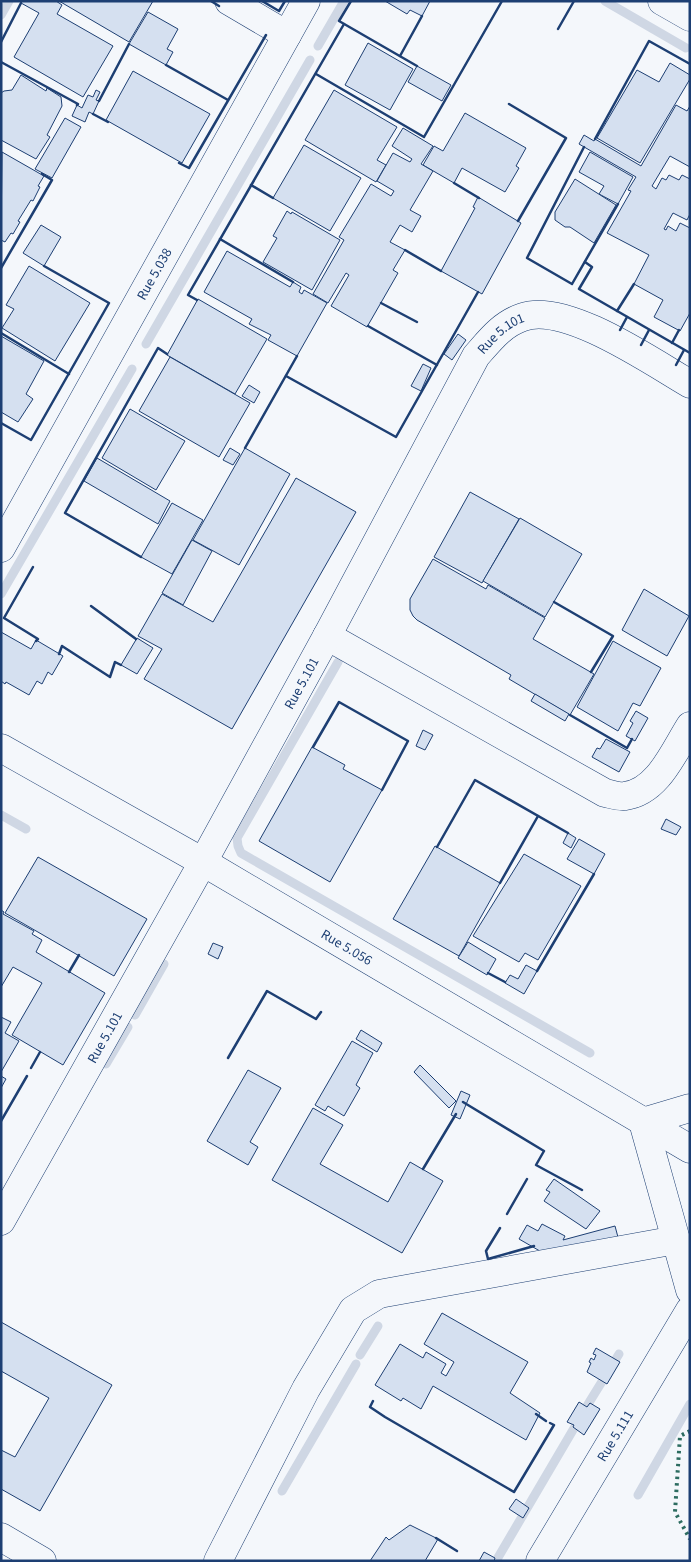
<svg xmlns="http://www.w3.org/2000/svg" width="691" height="1562" font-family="'Source Sans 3',sans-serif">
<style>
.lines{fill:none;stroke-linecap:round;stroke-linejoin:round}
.stream{stroke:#cfd7e4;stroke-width:9}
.building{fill:#d5e0f0;stroke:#1d3f73}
.minor-casing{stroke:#1d3f73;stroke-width:29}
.minor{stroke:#f4f7fb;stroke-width:28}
.hedge{stroke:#2c6c60;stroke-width:4;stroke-dasharray:2.5 4;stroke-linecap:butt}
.wall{stroke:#1d3f73;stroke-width:2.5}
.labels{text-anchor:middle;stroke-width:4;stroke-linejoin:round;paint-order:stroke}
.street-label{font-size:14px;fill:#1d3f73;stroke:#f4f7fb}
</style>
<rect width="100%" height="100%" fill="#f4f7fb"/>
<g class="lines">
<g class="stream">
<path d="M605,1L686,48"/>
<path d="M1,15L9,1"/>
<path d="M318,46L344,1"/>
<path d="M146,344L310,60"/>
<path d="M1,594L132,369"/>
<path d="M338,662L237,838L238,846L241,853L590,1053"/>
<path d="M1,815L26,829"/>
<path d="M135,1015L164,964"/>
<path d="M106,1064L128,1027"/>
<path d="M360,1355L378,1326"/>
<path d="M282,1491L356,1364"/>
<path d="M638,1495L690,1404"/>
<path d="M496,1561L590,1401L619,1354"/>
</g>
</g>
<g class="building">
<path d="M23,1H56L62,5L57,14L113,46L83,97L14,57L39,13L21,3Z"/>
<path d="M59,1H153L129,42Z"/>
<path d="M385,1H430L422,16L410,10L407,14Z"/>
<path d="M148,12L178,29L167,49L173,52L166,65L129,44Z"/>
<path d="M368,43L413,69L390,110L345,85Z"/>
<path d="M670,63L690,75V79L640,163L597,138L637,70L659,82Z"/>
<path d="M417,66L451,85L442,101L408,82Z"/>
<path d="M133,71L210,114L182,163L106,120Z"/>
<path d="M21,75L46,91L47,88L61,97L62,106L47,135L50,137L36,159L1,140V93L4,91L12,90Z"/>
<path d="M96,90L100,92L96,100L99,101L93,114L89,112L85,122L72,116L77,105L82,108L88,95L93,97Z"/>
<path d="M334,90L397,127L377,160L386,165L376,182L305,140Z"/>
<path d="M676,105L687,111L690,106V167L670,156L652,186L656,189L662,178L666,180L669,175L679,180L682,175L690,179V214L687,220L673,213L664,229L666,230L668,226L676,231L680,223L690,228V313L680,331L654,317L663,300L634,284L649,255L607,233L631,191L628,190L636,177L579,144L584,135L594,141L595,139L641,166Z"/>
<path d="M465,113L526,148L516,166L519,168L505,192L462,168L454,183L423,165L434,146L443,151Z"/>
<path d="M65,118L81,127L52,178L35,169Z"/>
<path d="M403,128L433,146L421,164L433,171L410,210L421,216L412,232L400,225L390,242L405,250L393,270L398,273L367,327L331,306L349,275L346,273L328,303L313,294L344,240L339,237L371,184L391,196L394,191L377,181L393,153L410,162L412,159L392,146Z"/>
<path d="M304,145L361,178L330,231L273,198Z"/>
<path d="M2,152L44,176L38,186L40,187L33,201L31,200L18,221L20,222L13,234L11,233L5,242L1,240Z"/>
<path d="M590,152L633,177L618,204L599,194L604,186L579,172Z"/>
<path d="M575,179L616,205L594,243L570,227H565L555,220V212Z"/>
<path d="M478,197L521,223L482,294L441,271L475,208L473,207Z"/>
<path d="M287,211L291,214L292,212L340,240L312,290L263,262L277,238L273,236Z"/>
<path d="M41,225L61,237L44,266L23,253Z"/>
<path d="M227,251L290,287L293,282L301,287L299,292L302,294L304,290L327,303L297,356L268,340L271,335L249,324L252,319L204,292Z"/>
<path d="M29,266L90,303L55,361L2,328L14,309L6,305Z"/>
<path d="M198,299L267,339L235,394L167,355Z"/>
<path d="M458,334L466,340L452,360L444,354Z"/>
<path d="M1,336L44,361L26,394L33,399L18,422L1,412Z"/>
<path d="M170,357L250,403L219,457L139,411Z"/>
<path d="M423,364L431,368L421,391L411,386Z"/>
<path d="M249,385L260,392L254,403L242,396Z"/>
<path d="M130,409L185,441L156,490L102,458Z"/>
<path d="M230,448L240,454L233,465L223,460Z"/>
<path d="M245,448L290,474L239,565L193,540Z"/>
<path d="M97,458L170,501L158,524L84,481Z"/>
<path d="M296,478L356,512L232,729L144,679L162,649L138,636L162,594L213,622Z"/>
<path d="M470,492L519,519L482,583L434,557Z"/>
<path d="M172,503L203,520L172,574L141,557Z"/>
<path d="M520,518L582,554L545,617L483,581Z"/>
<path d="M192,540L212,551L183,605L162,593Z"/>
<path d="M433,559L486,589L488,585L545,618L533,639L594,674L570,715L509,679L511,675L417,620L413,616L410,610V599Z"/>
<path d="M644,589L689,616L667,656L622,630Z"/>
<path d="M1,632L31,649L36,640L63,656L52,675L48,672L42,684L37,681L29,695L6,682L5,684L1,681Z"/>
<path d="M137,638L153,648L137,674L121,665Z"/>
<path d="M613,641L661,668L640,706L633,703L618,731L577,707Z"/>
<path d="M535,694L569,714L565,721L531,701Z"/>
<path d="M636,711L648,718L635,741L626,736L633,723L630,721Z"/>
<path d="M423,730L433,735L425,750L416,746Z"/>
<path d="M606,739L630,752L619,772L592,757L597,748L600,749Z"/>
<path d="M312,747L345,765L343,769L382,790L330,882L259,841Z"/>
<path d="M666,819L681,827L676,835L661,829Z"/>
<path d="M568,833L576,838L571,848L563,843Z"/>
<path d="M579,839L605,854L594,874L567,859Z"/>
<path d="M435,846L500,883L459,956L393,919Z"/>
<path d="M524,854L581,886L538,960L525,953L519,962L473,936Z"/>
<path d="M38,857L147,919L114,976L5,913Z"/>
<path d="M1,910L4,912L3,914L34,931L32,934L42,940L36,952L105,993L63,1065L12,1035L42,983L13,967L1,987Z"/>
<path d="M468,942L496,959L487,975L458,958Z"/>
<path d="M213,943L223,947L218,959L208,954Z"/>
<path d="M526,965L537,971L524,994L505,983L510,975L518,979Z"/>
<path d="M1,1017L11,1022L5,1033L19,1041L1,1072Z"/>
<path d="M361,1030L382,1043L377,1052L356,1039Z"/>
<path d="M352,1041L373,1053L356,1085L360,1088L344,1116L328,1106L325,1111L315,1105Z"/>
<path d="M420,1065L456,1101L449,1108L414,1072Z"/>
<path d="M248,1070L281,1088L250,1142L258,1147L248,1165L207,1141Z"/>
<path d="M1,1076L6,1079L1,1088Z"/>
<path d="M461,1091L470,1095L460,1119L451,1115Z"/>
<path d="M313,1108L343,1125L320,1164L388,1202L410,1162L443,1181L402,1253L272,1180Z"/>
<path d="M554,1179L600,1211L586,1229L544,1201L550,1192L546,1190Z"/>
<path d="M542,1224L565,1236L563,1240L615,1226L619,1241L552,1258L519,1239L527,1225L538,1231Z"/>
<path d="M442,1313L528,1362L510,1393L540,1413L526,1440L433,1386L421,1409L403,1398L401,1401L375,1385L400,1344L423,1358L426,1352L446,1364L441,1373L446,1376L454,1362L424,1344Z"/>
<path d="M1,1322L112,1385L40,1511L1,1489V1450L15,1457L49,1398L1,1371Z"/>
<path d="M596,1348L620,1362L607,1384L587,1372L591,1363L589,1362L591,1358L594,1360L596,1355L593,1354Z"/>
<path d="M579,1402L587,1407L590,1403L600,1409L584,1435L573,1427L574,1425L567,1422Z"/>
<path d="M516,1499L529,1508L523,1518L509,1509Z"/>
<path d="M410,1525L438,1539L425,1561H370L386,1537L389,1540Z"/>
<path d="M484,1552L495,1558L494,1561H479Z"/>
</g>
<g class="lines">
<g class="minor-casing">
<g id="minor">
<path d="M229,1L287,35"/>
<path d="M662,1L690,17"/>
<path id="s1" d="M1,548L306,1"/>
<path d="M327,636L605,793C611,794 619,797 625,796C658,792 674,751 690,726"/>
<path id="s2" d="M1,748L203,862L690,1149"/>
<path d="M690,1108L643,1122L690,1290"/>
<path id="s3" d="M1,1221L203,862L327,636L476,356C490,340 502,324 523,317C566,302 652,362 690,384"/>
<path d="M1,1537L42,1561"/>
<path d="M218,1561L306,1389L353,1310L379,1294L676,1240"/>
<path id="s4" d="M540,1561L690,1310"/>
</g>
</g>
<use href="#minor" class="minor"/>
<path class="hedge" d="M690,1431L680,1436L675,1512L690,1539"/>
<g class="wall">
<path d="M211,1L219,6"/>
<path d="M262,1L279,11L285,1"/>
<path d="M351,1L339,21L417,66"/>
<path d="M558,29L574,1"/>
<path d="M1,42L21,3"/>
<path d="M400,56L422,16"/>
<path d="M1,62L78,104L77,105"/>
<path d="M166,65L228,100"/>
<path d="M316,74L424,137L502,1"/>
<path d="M99,101L129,44"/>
<path d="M509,104L566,138L518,221"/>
<path d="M93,114L108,122"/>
<path d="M595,139L649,41L690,64"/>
<path d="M584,147L527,258L572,284L618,204"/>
<path d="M179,163L189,168L266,35"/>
<path d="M454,183L479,198"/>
<path d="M251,185L273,198"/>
<path d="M220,239L293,282"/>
<path d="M405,250L441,271"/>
<path d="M585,262L592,267L579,289L690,353"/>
<path d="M1,268L52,180L42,174"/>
<path d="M197,300L188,295L344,24"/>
<path d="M381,303L417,322"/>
<path d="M617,311L634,284"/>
<path d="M368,326L437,365"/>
<path d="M620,330L627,317"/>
<path d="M1,333L69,374"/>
<path d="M672,343L679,330"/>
<path d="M641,345L649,330"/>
<path d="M676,365L684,350"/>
<path d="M286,376L396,437L478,292"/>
<path d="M1,423L31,440L109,303L44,266"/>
<path d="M245,448L297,356"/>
<path d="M141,557L65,513L158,348L167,354"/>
<path d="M33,567L4,618L38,639L36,641"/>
<path d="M554,602L613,636L591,672"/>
<path d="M91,606L136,639"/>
<path d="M59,654L62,646L110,677L115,662L121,665"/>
<path d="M570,715L627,748L632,739"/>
<path d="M313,747L339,702L408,741L382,790"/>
<path d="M437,847L475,780L568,833"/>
<path d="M500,883L538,816"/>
<path d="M537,971L594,874"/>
<path d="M69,972L79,955"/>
<path d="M488,973L505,982"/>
<path d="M228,1058L267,991L316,1019L321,1012"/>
<path d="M31,1068L40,1052"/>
<path d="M463,1102L544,1151L536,1165L582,1190"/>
<path d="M1,1121L27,1076"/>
<path d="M423,1169L456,1114"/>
<path d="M507,1214L527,1179"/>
<path d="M500,1228L486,1251L488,1259L534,1246"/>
<path d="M373,1401L370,1407L385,1417L514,1492L554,1425L550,1423"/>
<path d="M536,1414L546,1421"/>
<path d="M436,1538L457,1551"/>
</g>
</g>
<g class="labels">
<g class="street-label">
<text dy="5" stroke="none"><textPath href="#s1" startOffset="314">Rue 5.038</textPath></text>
<text dy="5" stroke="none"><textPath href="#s3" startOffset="1021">Rue 5.101</textPath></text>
<text dy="5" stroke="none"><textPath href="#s3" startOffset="616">Rue 5.101</textPath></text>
<text dy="5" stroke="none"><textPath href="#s2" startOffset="399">Rue 5.056</textPath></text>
<text dy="5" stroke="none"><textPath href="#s3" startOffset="211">Rue 5.101</textPath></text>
<text dy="5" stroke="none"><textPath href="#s4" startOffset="146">Rue 5.111</textPath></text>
</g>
</g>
<rect width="691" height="1562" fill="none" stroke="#1d3f73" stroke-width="5"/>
</svg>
